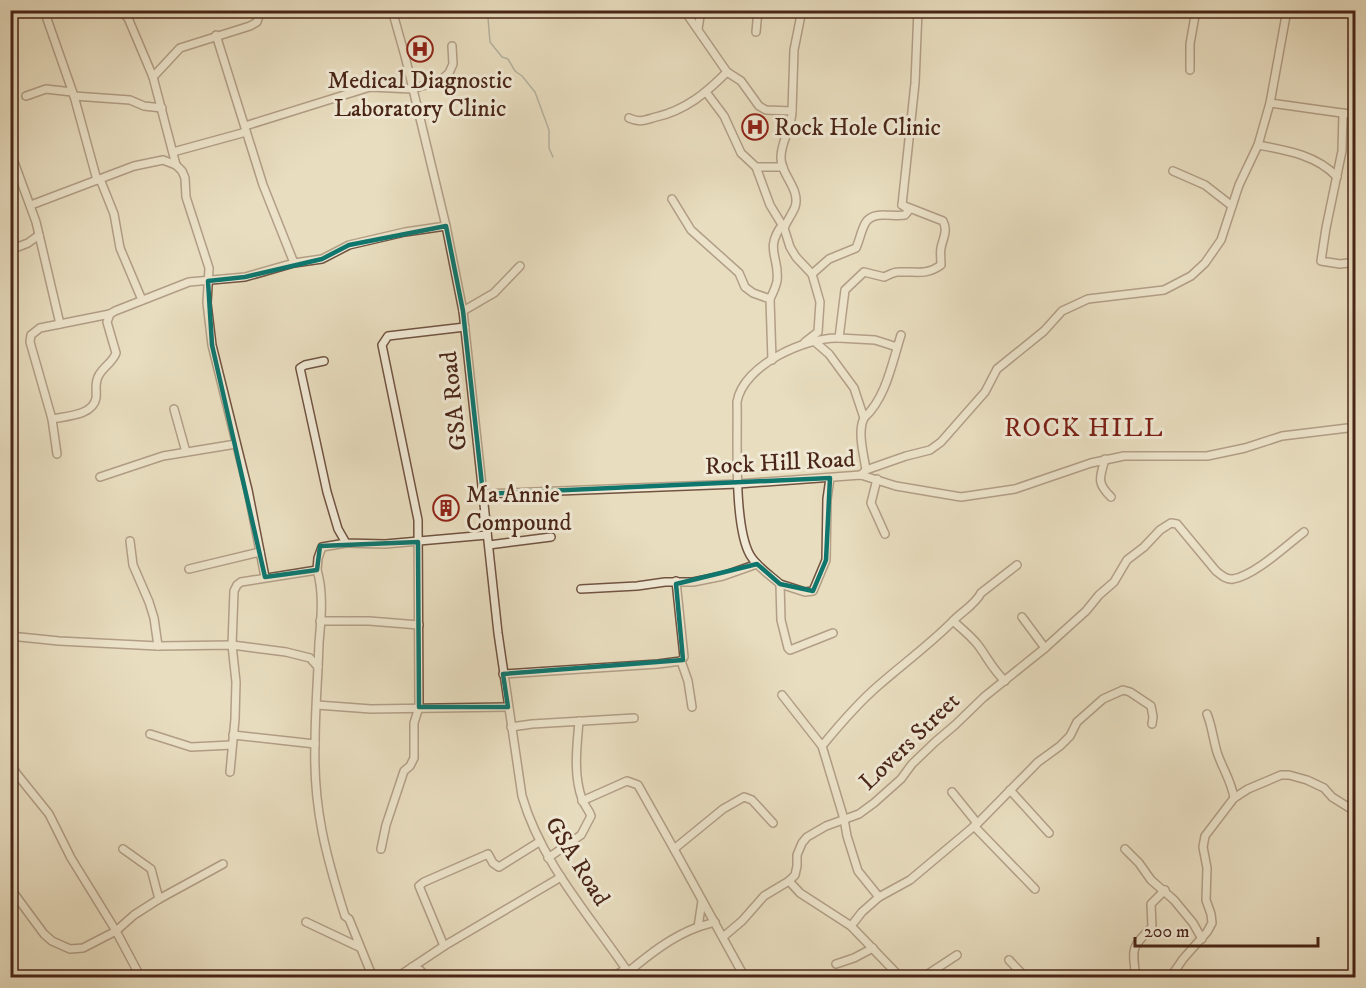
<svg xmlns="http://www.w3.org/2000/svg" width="1366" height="988" font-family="'IM FELL DW Pica',serif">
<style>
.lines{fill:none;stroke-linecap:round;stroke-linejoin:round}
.stream{stroke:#787f75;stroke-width:1.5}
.minor-casing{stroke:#715341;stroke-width:10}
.minor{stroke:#f0e9d5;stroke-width:7}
.marked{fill:none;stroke:#0f766e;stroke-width:4.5;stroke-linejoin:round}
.labels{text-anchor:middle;stroke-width:6;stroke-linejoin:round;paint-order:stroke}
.poi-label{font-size:24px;fill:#492517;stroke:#f0e9d5;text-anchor:start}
.street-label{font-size:24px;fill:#492517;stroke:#f0e9d5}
.neighbourhood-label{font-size:26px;letter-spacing:1.5px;fill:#7a1f14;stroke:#f0e9d5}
</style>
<rect width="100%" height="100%" fill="#e8ddbf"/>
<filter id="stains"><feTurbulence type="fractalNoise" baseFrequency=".00333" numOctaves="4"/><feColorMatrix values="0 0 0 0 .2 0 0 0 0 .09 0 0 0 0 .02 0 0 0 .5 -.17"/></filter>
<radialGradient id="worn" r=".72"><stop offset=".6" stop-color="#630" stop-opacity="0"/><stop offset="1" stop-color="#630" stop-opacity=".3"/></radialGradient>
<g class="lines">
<path class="stream" d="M485,10L488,18L490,42L502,57L508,59L515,71L522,76L535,92L549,130V148L553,157"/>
<g class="minor-casing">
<g id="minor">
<path d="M40,10L46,16L74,96L97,180"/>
<path d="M120,10L128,18"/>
<path d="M134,10L128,18L153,77L176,165"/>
<path d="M392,10L405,56L446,226L463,311L498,633L522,796C542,865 593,919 632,978"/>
<path d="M684,10L727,72L741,81L759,106L766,110L792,111C792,128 781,141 781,157C780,174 801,189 795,207C792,214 787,221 784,228L790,247L796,257L812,274L820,302L818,332L805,342"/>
<path d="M698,29L701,10"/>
<path d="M756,32L758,10"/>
<path d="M1190,70V44L1196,10"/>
<path d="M153,77L180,48L250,26L257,22L261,10"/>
<path d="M706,92L724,116L741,153L756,167H783"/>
<path d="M26,96L46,89L72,92"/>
<path d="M74,96L130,100L144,106L162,108"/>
<path d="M1270,103L1356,115"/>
<path d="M792,111L794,50L802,10"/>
<path d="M1343,113L1342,151L1326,228L1321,261L1340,264L1356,262"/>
<path d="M1354,115L1356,104"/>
<path d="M629,118C640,123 645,120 656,117C686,110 706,93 727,72"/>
<path d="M245,126L370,87L412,89L441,80L449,73L453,64L452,46"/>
<path d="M1258,145C1285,150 1317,155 1337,177"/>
<path d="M10,151L36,222L60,324"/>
<path d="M173,152L246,132"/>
<path d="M756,167L770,205L784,228"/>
<path d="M1173,171L1205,185L1232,206"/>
<path d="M100,179L114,214L120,248L142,300"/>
<path d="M672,199L691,230L739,273L745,287L753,293L770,299L772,360"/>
<path d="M31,205L134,166L163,160L176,165L182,171L185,178L186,197L209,268L207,303L212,345L248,490L265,577"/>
<path d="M10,250L28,243L39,235"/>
<path d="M294,263L322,259L349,245L405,232L446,226"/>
<path d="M812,274L829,259L856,248C864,230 861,214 885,215C892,215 898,216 905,215L909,210L902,205L915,83L918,10"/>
<path d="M770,299C773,293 776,287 777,281C780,257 764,250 782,225"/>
<path d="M463,311L494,293L520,266"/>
<path d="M839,338L875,340L897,347"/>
<path d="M814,341L829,354L854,388L864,418C857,432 864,455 866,470"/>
<path d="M324,361L305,365L300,368L327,492L338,529L346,543L385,544L487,535"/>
<path d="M174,409L186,452"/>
<path d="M864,418C886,398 892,363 901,335"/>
<path d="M52,419C65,416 93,416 96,398C97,390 94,383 99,375C104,366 113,362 116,353L107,322L110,314L115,311L189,282L245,277L294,263L263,185L216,35"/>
<path d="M57,454L52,419L30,342L31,335L40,328L110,314"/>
<path d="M1105,459C1100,478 1096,482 1111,497"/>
<path d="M861,475L866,470L906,456L930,450L941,442L985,392L997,369L1044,331L1062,311L1088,299L1164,290L1191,276L1205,263L1221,240L1239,185L1258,145L1270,103L1287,10"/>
<path d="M100,477L163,456L236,444"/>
<path d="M877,479L871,503L885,534"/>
<path d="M483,494L738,484L861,475L896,486L961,497L1015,489L1091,463L1124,456H1207L1245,448L1282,436L1356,427"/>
<path d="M130,541L133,565L149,602L154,618L158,646"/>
<path d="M489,545L551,537"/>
<path d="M189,569L260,552"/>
<path d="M317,570L318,558L322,547L346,543"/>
<path d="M780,584L805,592L813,591L826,560L827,499L830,478"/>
<path d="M581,589L637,586L665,582H693L723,576L757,564"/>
<path d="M1022,617L1045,648"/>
<path d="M320,621H369L419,625"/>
<path d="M953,621C961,628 971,636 978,645C987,657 993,670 1005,681"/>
<path d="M833,633L790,650L788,648L781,620L780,584C770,575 757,567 750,555C733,525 738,438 737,402C743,365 806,337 839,338L845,290L864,272L884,277C889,275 893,272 898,272C915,271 926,276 941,265C941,259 940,253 941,248C943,238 948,231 943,221L902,205"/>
<path d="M10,636L59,641L158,646L232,645L286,652L310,658L318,667"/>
<path d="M681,661L688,681L692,707"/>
<path d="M503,674L658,664L681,661L684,657L676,581"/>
<path d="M782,695L822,746L844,819L847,836L858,871L879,897"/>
<path d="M317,705L371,709L508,707"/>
<path d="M1207,714C1212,726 1213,739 1217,752C1222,768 1232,782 1234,798"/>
<path d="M511,727L532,724L634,718"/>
<path d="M150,734L191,747L232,745"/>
<path d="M233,735L315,744"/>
<path d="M822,746C840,724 858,703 879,685C903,664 929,645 952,622C961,612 975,605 981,593L1017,565"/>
<path d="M10,762L16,773L49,814L71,858L116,931L141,978"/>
<path d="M230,772L235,719L236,682L232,645L234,591L237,585L241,582L317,570C324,593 321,620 319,643C318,677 315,711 315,744C313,808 326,856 345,916L349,919L373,978"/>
<path d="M1010,790L1049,833"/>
<path d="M952,792L977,823"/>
<path d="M582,801L627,781L638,785L674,849"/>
<path d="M974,826L1035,889"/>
<path d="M381,849L386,825L404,771L410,766L414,758V723L419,707L418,520L382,345L388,336L465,327"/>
<path d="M1125,849L1139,863L1151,880L1174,900L1193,923L1202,939"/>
<path d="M548,858L581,835L591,816C589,810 584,805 582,799C573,774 577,746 579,721"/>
<path d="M789,881L800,893L851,926L901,978"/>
<path d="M10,888L44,934L52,941L70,949L83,948L116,931L134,915L159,899L151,869L123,849"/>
<path d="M159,899L223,864"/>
<path d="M306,922L359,947"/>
<path d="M851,926L862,912L879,897L910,880L978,823L1038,762L1060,746L1070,736L1077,722L1103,699L1123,690L1130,692L1151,706L1153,717L1152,724"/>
<path d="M698,927L715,922"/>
<path d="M723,937L742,921L764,896L789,881L795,875L797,866V855L802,843L807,837L826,826L859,814L874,803L901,779L912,764L935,742L955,725L984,697L1045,648L1086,611L1099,595L1114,582L1127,560L1144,547L1160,530L1171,523L1177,524L1216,571C1221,575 1226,580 1233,579C1254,576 1287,545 1304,532"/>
<path d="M444,946L419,886L424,882L488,854L493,863L499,867L539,842"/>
<path d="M1009,960L1026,978"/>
<path d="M836,964L854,958L873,948"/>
<path d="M412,967L420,970L427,978"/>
<path d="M628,972C650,954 671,937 698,927L702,901"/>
<path d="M396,978L444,946L561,877"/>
<path d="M610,978L626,969"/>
<path d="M745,978L674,849L723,809L744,797L752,800L773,823"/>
<path d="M922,978L957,955"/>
<path d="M1136,978C1132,947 1131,948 1152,927L1151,904L1165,890"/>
<path d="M1170,978L1183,959L1207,932L1212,923L1211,914L1206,900L1207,868L1203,847L1205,836L1234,798L1248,789L1274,778L1281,775H1289L1307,780L1324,788L1332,797L1356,812"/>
</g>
</g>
<use href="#minor" class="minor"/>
</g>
<path d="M0 0H1366V988H0ZM446,226L463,311L483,494L830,478L826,560L813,591L780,584L757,564L676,584L683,660L503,674L508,707H419L418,542L320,546L317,570L265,577L212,345L208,281L245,277L322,259L349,245Z" fill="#e8ddbf" fill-opacity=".55" fill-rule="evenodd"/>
<path class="marked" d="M446,226L463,311L483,494L830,478L826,560L813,591L780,584L757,564L676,584L683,660L503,674L508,707H419L418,542L320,546L317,570L265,577L212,345L208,281L245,277L322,259L349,245Z"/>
<defs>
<g id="hospital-ring" transform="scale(1.35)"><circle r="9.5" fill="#f0e9d5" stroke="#8f2418" stroke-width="1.5"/><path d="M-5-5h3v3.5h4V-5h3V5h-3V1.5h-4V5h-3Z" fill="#8f2418"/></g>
<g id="building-ring" transform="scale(1.35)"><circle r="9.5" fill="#f0e9d5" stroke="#8f2418" stroke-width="1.5"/><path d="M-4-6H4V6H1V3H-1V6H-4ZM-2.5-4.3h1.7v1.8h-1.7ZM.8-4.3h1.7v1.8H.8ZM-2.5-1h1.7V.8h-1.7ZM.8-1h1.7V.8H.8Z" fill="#8f2418"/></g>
</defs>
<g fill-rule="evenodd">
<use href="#hospital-ring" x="420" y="49"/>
<use href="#hospital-ring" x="755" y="127"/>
<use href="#building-ring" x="446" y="508"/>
</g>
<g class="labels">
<g class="poi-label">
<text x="420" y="88" text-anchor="middle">Medical Diagnostic<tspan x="420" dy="28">Laboratory Clinic</tspan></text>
<text x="774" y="135">Rock Hole Clinic</text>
<text x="466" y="502">Ma Annie<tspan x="466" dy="28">Compound</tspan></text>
</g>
<g class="street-label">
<text transform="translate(453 401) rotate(-96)" y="8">GSA Road</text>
<text transform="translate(780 462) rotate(-3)" y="8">Rock Hill Road</text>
<text transform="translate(909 741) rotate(-44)" y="8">Lovers Street</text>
<text transform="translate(578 861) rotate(58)" y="8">GSA Road</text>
</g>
<g class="neighbourhood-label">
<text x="1084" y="436">ROCK HILL</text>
</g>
</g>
<rect width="1366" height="988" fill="none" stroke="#e8ddbf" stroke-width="36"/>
<rect x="12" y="12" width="1342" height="964" fill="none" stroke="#492517" stroke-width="3"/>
<rect x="18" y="18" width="1330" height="952" fill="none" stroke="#492517" stroke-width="1.5"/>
<path d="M1135 937v9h183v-9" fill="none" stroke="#492517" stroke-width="3"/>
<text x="1144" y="937" font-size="18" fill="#492517" stroke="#f0e9d5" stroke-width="4.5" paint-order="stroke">200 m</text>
<rect width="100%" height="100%" filter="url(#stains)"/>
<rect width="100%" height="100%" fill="url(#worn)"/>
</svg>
